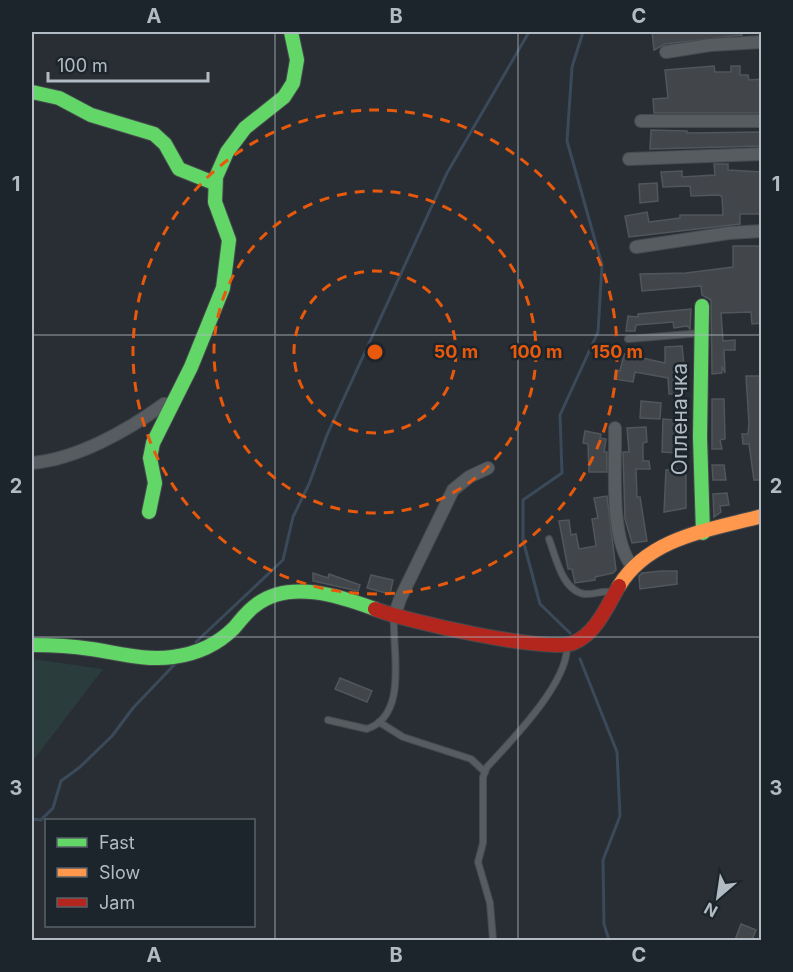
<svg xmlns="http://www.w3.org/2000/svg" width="793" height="972" font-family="Inter,sans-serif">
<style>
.green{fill:#2b3c3c}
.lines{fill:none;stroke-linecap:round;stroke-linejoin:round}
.stream{stroke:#3a4a5a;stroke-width:3}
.building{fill:#42464b;stroke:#50565b;stroke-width:1.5}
.lane-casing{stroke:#464a4e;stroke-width:8}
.street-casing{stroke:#464a4e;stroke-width:14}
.fast-casing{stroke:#464a4e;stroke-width:16}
.slow-casing{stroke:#464a4e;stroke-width:16}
.jam-casing{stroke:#464a4e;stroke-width:16}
.lane{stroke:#575c61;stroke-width:6}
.street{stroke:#575c61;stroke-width:12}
.fast{stroke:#63d668;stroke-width:14}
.slow{stroke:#ff974d;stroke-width:14}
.jam{stroke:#b3261e;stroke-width:14}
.grid{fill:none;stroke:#b2bbc3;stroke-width:1.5;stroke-opacity:0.55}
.ring{fill:none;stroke:#e8590c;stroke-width:3;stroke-dasharray:10 8}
.labels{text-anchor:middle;stroke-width:5;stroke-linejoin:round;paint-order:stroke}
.street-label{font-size:21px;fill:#b2bbc3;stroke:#1d252c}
.centre{fill:#e8590c;stroke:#1d252c;stroke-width:3}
.ring-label{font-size:18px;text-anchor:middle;font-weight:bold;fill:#e8590c;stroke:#1d252c;stroke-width:5;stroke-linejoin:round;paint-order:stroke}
.neatline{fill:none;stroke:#b2bbc3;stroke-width:2}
.grid-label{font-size:20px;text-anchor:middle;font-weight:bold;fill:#b2bbc3}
</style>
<rect width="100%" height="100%" fill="#282e33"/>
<path class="green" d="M32,659L103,669L32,762Z"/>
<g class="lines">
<g class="stream">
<path d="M570,633L540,604L523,540V500L562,473L560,415L598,332L602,265L567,141L572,67L583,32"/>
<path d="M196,642L283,560L293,517L309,484L327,435L447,173L529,32"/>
<path d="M580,659L617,752L620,816L603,860L604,924L609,940"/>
<path d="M32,819L41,820L53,808L61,781L80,767L112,736L133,708L174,665"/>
</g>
</g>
<g class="building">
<path d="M652,32H741L742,35L665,44L654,50Z"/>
<path d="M714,66L715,72H731V66H740V75H748L749,80L762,79V113H654L653,99L668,98L665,70Z"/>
<path d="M651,130L687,131V133L762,132V146L650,149Z"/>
<path d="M714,164H728V170L762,172V214H740V224L629,237L625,216L647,212L649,222L680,218V215H723L722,197L719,195L691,196L690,186L663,187L661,172L682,171V177L715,175Z"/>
<path d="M657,183L658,201L640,203L639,184Z"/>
<path d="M733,246H762V323L752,324L751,312L721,313L723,341L735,340V350H724L725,373L722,366V373L712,374L711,300L702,295L701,286L642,291L640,274L686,273L733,267Z"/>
<path d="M691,309L690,329L687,326L674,328L673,322L636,325L635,331H626L628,316L638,317V314Z"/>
<path d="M682,346L686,385L680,386L681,394H669L668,378L635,372L633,382L614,379L616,370L620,371L624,354L665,363V347Z"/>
<path d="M746,376H762V480H754L749,444H743L742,434H748L749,423Z"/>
<path d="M712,399H724L725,439L720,440L722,449H712Z"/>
<path d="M641,401L661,403L660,419L640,418Z"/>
<path d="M663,419L674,420L676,433H681L680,451L676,453L662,452Z"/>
<path d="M646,427L647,442L643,443V461H649L650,469H636L637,497H640L647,541L632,543L625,519L623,452H629L627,428Z"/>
<path d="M585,431L601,434L600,438L606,439L604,452H607V472H589L588,444L583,443Z"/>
<path d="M712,465H724L726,480H713Z"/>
<path d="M677,469V473H686V508L664,512L666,470Z"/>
<path d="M727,493L729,505L720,506L721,512L714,517L713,494Z"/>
<path d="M607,496L616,570L613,573L595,577V580L575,583L572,569H568L559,521L569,520L571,535L576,534L579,549L596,546L592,519L598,518L594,498Z"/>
<path d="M661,571H677V584L640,589L639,576L642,573Z"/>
<path d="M313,573L328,578L329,574L360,585L358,591L313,581Z"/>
<path d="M371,575L393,580L390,594L367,588Z"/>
<path d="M340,678L372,691L367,702L335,689Z"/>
<path d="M741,924L756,930L752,940H735Z"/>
</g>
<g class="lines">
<g class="lane-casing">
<g id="lane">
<path d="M628,339L701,333"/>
<path d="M549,539C556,557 562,591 585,594C595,595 604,589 613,593"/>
<path d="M328,720L367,729C409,715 392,649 394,618"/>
<path d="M379,722L403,737L471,759L485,772"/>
<path d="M493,940L490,903L478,862L483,843V777L487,767C512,740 566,685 567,648"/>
</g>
</g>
<g class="street-casing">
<g id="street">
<path d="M666,52L710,45L762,42"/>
<path d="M641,121H762"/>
<path d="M629,159L762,154"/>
<path d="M636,247L729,233L762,231"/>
<path d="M615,428C616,464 609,538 632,566"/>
<path d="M32,463C77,459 127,431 164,404H171"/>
<path d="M394,617L400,599L453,490L469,477L488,468"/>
</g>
</g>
<g class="fast-casing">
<g id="fast">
<path d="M32,92L59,98L91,115L154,134L165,144L179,169L214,183"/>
<path d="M702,306L700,437L703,533"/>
<path d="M149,512L155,483L150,458L153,443L191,367L223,288L229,240L215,202L216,177L227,152L245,128L284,97L293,83L297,60L291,32"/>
<path d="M32,645C52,645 72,646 91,649C118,653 146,661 173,657C196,654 218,644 234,628C241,620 247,611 256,605C289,579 340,596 375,609"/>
</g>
</g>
<g class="slow-casing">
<path id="slow" d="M619,586C649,537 710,530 762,516"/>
</g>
<g class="jam-casing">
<path id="jam" d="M375,609C405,621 547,653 573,643C596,634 607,606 619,586"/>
</g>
<use href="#lane" class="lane"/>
<use href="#street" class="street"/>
<use href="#fast" class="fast"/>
<use href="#slow" class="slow"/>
<use href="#jam" class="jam"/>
</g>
<path class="grid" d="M275,32V940M518,32V940M32,335H762M32,637H762"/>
<g class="ring">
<circle cx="375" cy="352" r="81"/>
<circle cx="375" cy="352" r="161"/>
<circle cx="375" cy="352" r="242"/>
</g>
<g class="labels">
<g class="street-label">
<text transform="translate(680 419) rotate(-90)" y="7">Опленачка</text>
</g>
</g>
<circle cx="375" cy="352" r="9" class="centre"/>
<g class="ring-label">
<text x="456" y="358">50 m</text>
<text x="536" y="358">100 m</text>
<text x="617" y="358">150 m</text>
</g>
<rect width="793" height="972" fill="none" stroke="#1d252c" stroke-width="66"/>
<rect x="45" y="819" width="210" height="108" fill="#1d252c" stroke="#596168" stroke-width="1.5"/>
<rect x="57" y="838" width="30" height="9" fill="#63d668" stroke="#596168" stroke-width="1.5"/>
<text x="99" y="849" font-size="18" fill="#b2bbc3">Fast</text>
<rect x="57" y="868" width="30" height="9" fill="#ff974d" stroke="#596168" stroke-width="1.5"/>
<text x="99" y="879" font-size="18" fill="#b2bbc3">Slow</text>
<rect x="57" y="898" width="30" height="9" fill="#b3261e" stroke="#596168" stroke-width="1.5"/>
<text x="99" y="909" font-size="18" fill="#b2bbc3">Jam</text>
<g transform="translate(718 897) rotate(209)" stroke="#1d252c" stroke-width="4.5" paint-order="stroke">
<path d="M0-4.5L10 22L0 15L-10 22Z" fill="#b2bbc3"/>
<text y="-9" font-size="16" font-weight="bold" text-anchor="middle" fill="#b2bbc3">N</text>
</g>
<path d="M48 72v9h160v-9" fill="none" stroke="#b2bbc3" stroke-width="3"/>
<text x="57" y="72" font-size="18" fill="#b2bbc3" stroke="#1d252c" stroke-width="4.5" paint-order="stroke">100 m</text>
<rect x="33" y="33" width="727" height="906" class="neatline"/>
<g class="grid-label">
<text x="154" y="23">A</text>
<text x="396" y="23">B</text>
<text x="639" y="23">C</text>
<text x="16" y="191">1</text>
<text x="776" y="191">1</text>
<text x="16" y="493">2</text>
<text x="776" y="493">2</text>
<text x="16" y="795">3</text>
<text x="776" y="795">3</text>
<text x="154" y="962">A</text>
<text x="396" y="962">B</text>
<text x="639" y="962">C</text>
</g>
</svg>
